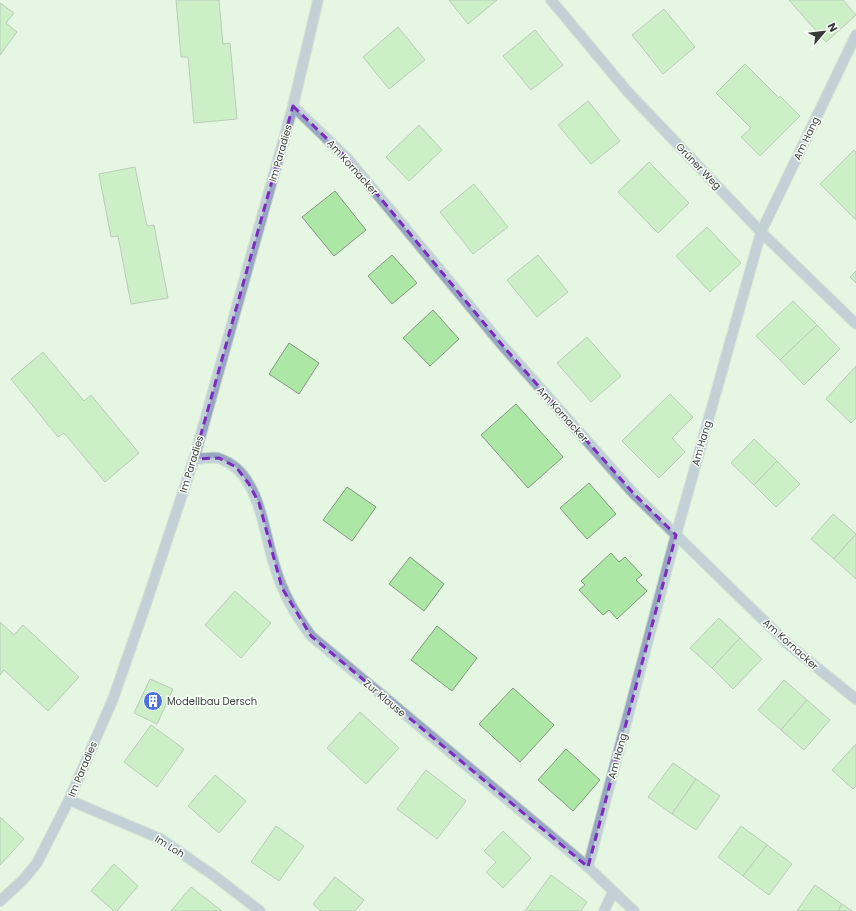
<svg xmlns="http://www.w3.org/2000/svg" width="856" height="911" font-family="Poppins,sans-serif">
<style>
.building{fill:#ade7a5;stroke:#869684}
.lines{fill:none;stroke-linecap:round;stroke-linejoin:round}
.minor-casing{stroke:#c2d1c1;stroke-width:12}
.minor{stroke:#98a5c5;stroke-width:10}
.marked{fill:none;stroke:#7b2cbf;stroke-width:3;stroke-dasharray:8 5;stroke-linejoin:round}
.labels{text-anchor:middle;stroke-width:3;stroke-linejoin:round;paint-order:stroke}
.street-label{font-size:10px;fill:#373e37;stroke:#fbfffb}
.poi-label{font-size:10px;fill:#373e37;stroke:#fbfffb;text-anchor:start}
</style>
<rect width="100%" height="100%" fill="#e5f6e3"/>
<g class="building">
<path d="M176,0H219L223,44L230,43L237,119L194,123L188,57H181Z"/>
<path d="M449,0H497L468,24Z"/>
<path d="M789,0H843L856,15L826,42Z"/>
<path d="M0,3L14,13L6,23L17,32L0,55Z"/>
<path d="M664,9L695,47L663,74L632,35Z"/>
<path d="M398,27L425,60L389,89L363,57Z"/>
<path d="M535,30L563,65L531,90L503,56Z"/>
<path d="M745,64L779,98L780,96L800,116L760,156L741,137L751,128L716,93Z"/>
<path d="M588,101L620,141L591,164L558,125Z"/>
<path d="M419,125L442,150L409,181L386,157Z"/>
<path d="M854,150L856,152V220L820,184Z"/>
<path d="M649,162L689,203L658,233L618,192Z"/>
<path d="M135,167L147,226L154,225L168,298L131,304L118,236L111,237L99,174Z"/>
<path d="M474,184L508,227L473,254L440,212Z"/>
<path d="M335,191L366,230L334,256L302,217Z"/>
<path d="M707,227L741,263L710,292L676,256Z"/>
<path d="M392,255L417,283L392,304L368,276Z"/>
<path d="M538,255L568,292L537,317L507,280Z"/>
<path d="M856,271V283L850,277Z"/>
<path d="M793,301L817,325L780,360L756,336Z"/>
<path d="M433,310L459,339L430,366L403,338Z"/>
<path d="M817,325L840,349L804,385L780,360Z"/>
<path d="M587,337L621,376L591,402L557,363Z"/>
<path d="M289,343L319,363L299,394L269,374Z"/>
<path d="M43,352L84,401L91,395L139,453L105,482L64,433L58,437L11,379Z"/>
<path d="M856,366V418L851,423L826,399Z"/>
<path d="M670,394L693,417L672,438L685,452L659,478L622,441Z"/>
<path d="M516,404L563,457L528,488L481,435Z"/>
<path d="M754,439L777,461L754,485L731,463Z"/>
<path d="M777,461L800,484L776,507L754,485Z"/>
<path d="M589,483L616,514L587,539L560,508Z"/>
<path d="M347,487L376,507L352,541L323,520Z"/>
<path d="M833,514L856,534L834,559L811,539Z"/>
<path d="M856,534V579L834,559Z"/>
<path d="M611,553L619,562L625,557L642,575L636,580L647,591L617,619L609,610L603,615L579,590L585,585L581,581Z"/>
<path d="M410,557L444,584L424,611L389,584Z"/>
<path d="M235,591L271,623L241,658L205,625Z"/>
<path d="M719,618L740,638L712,668L690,648Z"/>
<path d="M0,622L14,635L23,625L79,677L48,711L4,670L0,675Z"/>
<path d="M437,626L477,658L452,691L411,660Z"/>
<path d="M740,638L762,659L733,689L712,668Z"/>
<path d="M150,679L173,689L157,724L134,713Z"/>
<path d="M784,680L807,700L781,730L758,710Z"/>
<path d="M513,688L554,725L520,762L479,724Z"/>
<path d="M807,700L830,720L804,750L781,730Z"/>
<path d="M360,712L399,748L366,784L327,748Z"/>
<path d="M151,725L184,749L157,787L124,762Z"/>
<path d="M856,744V786L853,789L832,770Z"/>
<path d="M566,749L600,780L573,811L538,780Z"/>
<path d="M673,763L696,779L672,814L648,797Z"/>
<path d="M426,770L466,801L437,839L397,809Z"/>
<path d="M215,775L246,801L219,833L188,806Z"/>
<path d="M696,779L720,796L696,830L672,814Z"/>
<path d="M0,817L24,839L0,865Z"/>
<path d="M276,826L304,846L279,881L251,862Z"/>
<path d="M741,826L767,845L743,876L718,857Z"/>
<path d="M503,831L531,858L503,888L486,872L496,862L484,851Z"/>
<path d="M767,845L792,864L769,895L743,876Z"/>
<path d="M114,864L138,886L117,911H114L91,891Z"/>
<path d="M551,875L587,902L581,911H525Z"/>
<path d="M335,877L364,900L355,911H321L313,904Z"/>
<path d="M815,885L842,904L838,911H797Z"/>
<path d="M191,887L222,911H171Z"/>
<path d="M842,904L852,911H838Z"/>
</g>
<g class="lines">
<g class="minor-casing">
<g id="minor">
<path d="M551,0L627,91L761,232L856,324"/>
<path d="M293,106L348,159L503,346L634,494L789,645L856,699"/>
<path d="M194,459C202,459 211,457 218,458C222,459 226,462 229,463C260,481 264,533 274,564C282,592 294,613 311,636L588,867L634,911"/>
<path d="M69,800L161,839L213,875L260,911"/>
<path d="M588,867L676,535L761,232L856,35"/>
<path d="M0,901L23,880L37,863L69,800L113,699L146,604L194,459L293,106L318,0"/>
<path d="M604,911L613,892"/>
</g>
</g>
<use href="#minor" class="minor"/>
</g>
<path d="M0 0H856V911H0ZM293,106L348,159L503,346L634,494L676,535L588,867L311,636L282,588L259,503L249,484L236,467L219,458L194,459Z" fill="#e5f6e3" fill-opacity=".55" fill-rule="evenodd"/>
<path class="marked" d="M293,106L348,159L503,346L634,494L676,535L588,867L311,636L282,588L259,503L249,484L236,467L219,458L194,459Z"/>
<defs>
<g id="building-disc" transform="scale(1)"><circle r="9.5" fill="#4d70e4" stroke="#fbfffb"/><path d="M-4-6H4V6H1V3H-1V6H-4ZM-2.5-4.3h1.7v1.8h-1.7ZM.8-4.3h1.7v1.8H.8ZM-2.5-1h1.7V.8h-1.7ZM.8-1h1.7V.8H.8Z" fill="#fff"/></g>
</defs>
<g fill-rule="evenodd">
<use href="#building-disc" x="153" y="701"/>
</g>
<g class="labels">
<g class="street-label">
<text transform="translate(806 138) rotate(-64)" y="4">Am Hang</text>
<text transform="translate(280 153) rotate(-74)" y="4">Im Paradies</text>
<text transform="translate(699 166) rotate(46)" y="4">Grüner Weg</text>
<text transform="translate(353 167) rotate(48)" y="4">Am Kornacker</text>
<text transform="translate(563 414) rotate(48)" y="4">Am Kornacker</text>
<text transform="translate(701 443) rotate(-74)" y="4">Am Hang</text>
<text transform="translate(191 464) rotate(-73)" y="4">Im Paradies</text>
<text transform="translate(791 644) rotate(42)" y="4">Am Kornacker</text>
<text transform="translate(385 698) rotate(40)" y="4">Zur Klause</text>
<text transform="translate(617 756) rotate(-75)" y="4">Am Hang</text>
<text transform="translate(82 769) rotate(-67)" y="4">Im Paradies</text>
<text transform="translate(170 846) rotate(32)" y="4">Im Loh</text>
</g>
<g class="poi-label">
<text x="167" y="705">Modellbau Dersch</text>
</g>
</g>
<g transform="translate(824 32) rotate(62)" stroke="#fbfffb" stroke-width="3" paint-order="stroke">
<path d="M0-3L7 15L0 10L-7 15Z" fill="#373e37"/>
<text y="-6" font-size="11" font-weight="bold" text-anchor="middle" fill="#373e37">N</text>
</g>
</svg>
